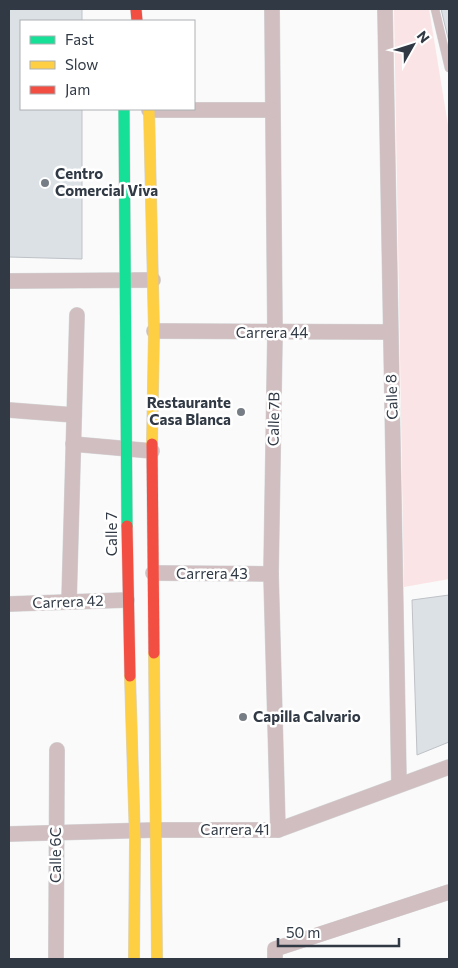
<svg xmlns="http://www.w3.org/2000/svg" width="458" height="968" font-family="Commissioner,sans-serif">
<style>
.green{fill:#fbe4e5}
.building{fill:#dce1e6;stroke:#bec2c7}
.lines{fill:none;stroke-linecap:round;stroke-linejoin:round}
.lane-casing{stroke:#d6d7d9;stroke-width:9}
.street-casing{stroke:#d6d7d9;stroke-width:16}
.fast-casing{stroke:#d6d7d9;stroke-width:12}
.slow-casing{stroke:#d6d7d9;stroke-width:12}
.jam-casing{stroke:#d6d7d9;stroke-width:12}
.lane{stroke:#d0bec0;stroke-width:8}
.street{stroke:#d0bec0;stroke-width:15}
.fast{stroke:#16e098;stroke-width:11}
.slow{stroke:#ffcf43;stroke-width:11}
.jam{stroke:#f24e42;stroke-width:11}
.poi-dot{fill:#777d84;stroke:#fff;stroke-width:2}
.labels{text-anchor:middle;stroke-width:5;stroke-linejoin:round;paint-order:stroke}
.poi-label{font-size:15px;font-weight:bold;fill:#303944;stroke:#fff;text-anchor:start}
.street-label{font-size:15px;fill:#303944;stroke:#fff}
</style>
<rect width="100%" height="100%" fill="#fafafa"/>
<path class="green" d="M394,9H429L449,131V579L404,587Z"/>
<g class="building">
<path d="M9,9H82V21H21V109H82V259L9,257Z"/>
<path d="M441,9H449V42Z"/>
<path d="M449,595V742L417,755L412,600Z"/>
</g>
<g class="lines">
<g class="lane-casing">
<path id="lane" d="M435,9L449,68"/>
</g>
<g class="street-casing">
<g id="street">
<path d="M272,9L275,333L271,574L278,830"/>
<path d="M385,9L399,784"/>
<path d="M149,110H272"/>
<path d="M9,281L153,280"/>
<path d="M154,331L390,332"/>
<path d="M9,410L74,415"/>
<path d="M73,444L152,451"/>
<path d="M153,573L271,574"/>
<path d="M69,602L77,315"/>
<path d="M9,604L127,600"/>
<path d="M9,834L155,830H278L449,767"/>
<path d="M56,959L57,750"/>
<path d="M275,959V949L449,892"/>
</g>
</g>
<g class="fast-casing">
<path id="fast" d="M124,109L127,526"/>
</g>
<g class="slow-casing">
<g id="slow">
<path d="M149,109L154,331L152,444"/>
<path d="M154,653L157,959"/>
<path d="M130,676L135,840L134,959"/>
</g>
</g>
<g class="jam-casing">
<g id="jam">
<path d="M136,9L137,21"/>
<path d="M152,444L154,653"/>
<path d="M127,526L130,676"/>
</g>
</g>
<use href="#lane" class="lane"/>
<use href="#street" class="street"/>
<use href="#fast" class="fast"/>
<use href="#slow" class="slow"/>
<use href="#jam" class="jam"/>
</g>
<g class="poi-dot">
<circle cx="45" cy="183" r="5"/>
<circle cx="241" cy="412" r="5"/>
<circle cx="243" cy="717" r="5"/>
</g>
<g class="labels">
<g class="poi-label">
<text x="55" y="179">Centro<tspan x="55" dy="17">Comercial Viva</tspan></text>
<text x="231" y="408" text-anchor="end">Restaurante<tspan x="231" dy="17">Casa Blanca</tspan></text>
<text x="253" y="722">Capilla Calvario</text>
</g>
<g class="street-label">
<text x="272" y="338">Carrera 44</text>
<text transform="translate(392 397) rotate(-92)" y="5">Calle 8</text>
<text transform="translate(274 419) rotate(-89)" y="5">Calle 7B</text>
<text transform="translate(112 534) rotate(-90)" y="5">Calle 7</text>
<text x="212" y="579">Carrera 43</text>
<text transform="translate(68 602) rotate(-2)" y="5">Carrera 42</text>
<text x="235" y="835">Carrera 41</text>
<text transform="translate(56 855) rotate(-90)" y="5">Calle 6C</text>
</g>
</g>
<rect width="458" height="968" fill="none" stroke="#303944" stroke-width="20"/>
<rect x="20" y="20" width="175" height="90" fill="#ffffff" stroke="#acb0b4"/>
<rect x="30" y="36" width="25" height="8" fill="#16e098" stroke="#acb0b4"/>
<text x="65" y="45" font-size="15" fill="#303944">Fast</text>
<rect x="30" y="61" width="25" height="8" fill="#ffcf43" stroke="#acb0b4"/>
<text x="65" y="70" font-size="15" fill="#303944">Slow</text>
<rect x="30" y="86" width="25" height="8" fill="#f24e42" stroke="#acb0b4"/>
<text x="65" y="95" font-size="15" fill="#303944">Jam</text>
<g transform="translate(413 45) rotate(51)" stroke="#ffffff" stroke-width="4" paint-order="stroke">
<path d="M0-4L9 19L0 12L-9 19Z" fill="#303944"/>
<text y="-8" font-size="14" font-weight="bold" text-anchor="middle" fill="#303944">N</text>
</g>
<path d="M278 938v8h121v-8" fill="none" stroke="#303944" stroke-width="2.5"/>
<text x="286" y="938" font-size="15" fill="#303944" stroke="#ffffff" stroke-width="4" paint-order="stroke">50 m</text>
</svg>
